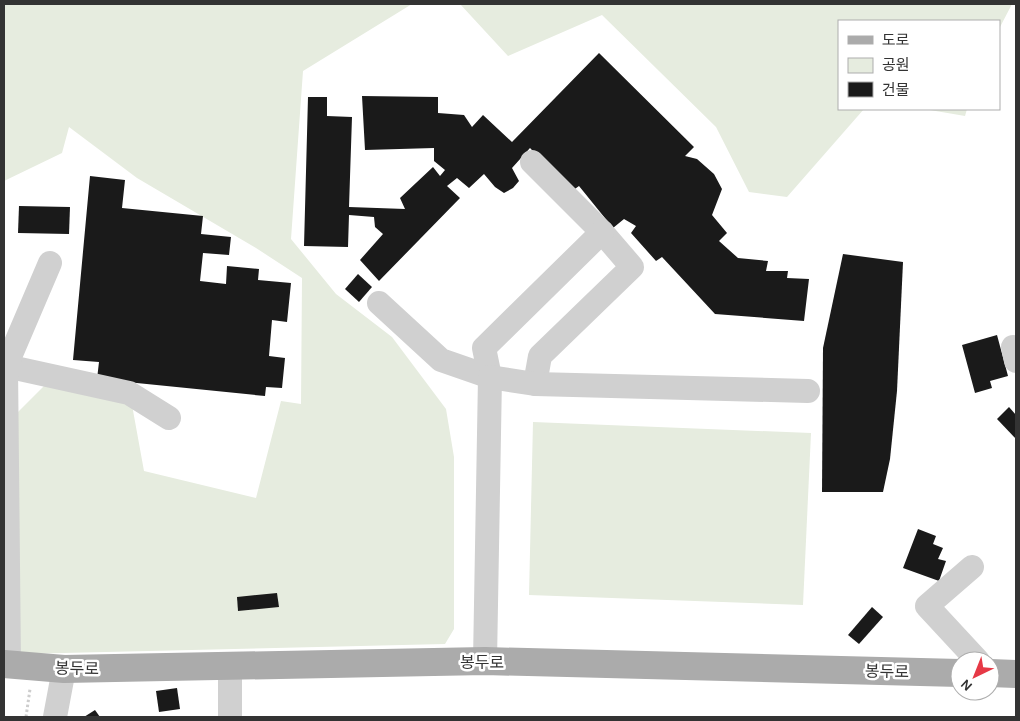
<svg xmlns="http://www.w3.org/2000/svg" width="1020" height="721" font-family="Karla,'Noto Sans KR',sans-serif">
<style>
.green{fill:#e6ecdf}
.building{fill:#1a1a1a}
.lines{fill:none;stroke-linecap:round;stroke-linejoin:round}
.path{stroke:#cdcdcd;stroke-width:3;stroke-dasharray:2.5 2.5;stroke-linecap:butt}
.minor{stroke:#d0d0d0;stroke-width:24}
.major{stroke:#ababab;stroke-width:28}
.labels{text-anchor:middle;stroke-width:5;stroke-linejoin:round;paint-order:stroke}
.street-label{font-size:16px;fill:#333;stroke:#fff}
</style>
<rect width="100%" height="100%" fill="#fff"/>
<g class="green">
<path d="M4,4H412L303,71L291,239L336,294L392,337L446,409L454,457V629L445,644L20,654L17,413L45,385L132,405L144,471L256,498L281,401L301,404L302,278L256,248L137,178L69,127L62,153L4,181Z"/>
<path d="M460,4H1012L999,29V21H839V109H864L787,197L749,192L716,127L602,15L508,56Z"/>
<path d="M924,109H967L965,116Z"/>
<path d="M533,422L811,433L803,605L529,595Z"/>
</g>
<g class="building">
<path d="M599,53L694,147L685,156L697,159L714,174L722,189L712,215L727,233L719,241L738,258L768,261L766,271H788L787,278L809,279L804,321L715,314L662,257L656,261L631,233L636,226L624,219L613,228L579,186L572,191L530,148L512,168L519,181L513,188L504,193L495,187L484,174L469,188L457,178L447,186L460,198L379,281L360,260L383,234L375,227L374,217L349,215L348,247L304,246L308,97H327V116L352,117L349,207L405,209L400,198L433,167L440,176L445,170L434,161V148L365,150L362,96L438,97V113L464,115L472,127L483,115L512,142Z"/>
<path d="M90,176L125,180L122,208L203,216L201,234L231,237L229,255L203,253L200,281L226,284L227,266L259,269L258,280L291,283L287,322L272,320L269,356L285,358L282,388L266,387L265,396L97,379L99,362L73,360Z"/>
<path d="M19,206L70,207L69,234L18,233Z"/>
<path d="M843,254L903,262L897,391L890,459L883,492H822L823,348Z"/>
<path d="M358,274L372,287L359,302L345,289Z"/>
<path d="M997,335L1008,376L990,381L992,388L975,393L962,345Z"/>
<path d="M1009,407L1016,415V439L997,419Z"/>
<path d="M918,529L936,536L933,544L943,548L938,559L946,561L939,581L903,568Z"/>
<path d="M277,593L279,607L238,611L237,597Z"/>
<path d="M872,607L883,617L859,644L848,635Z"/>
<path d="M177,688L180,709L159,712L156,691Z"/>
<path d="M95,710L100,717H84Z"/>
</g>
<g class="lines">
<path class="path" d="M26,717L30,689"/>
<g class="minor">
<path d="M532,162L602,232L632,267L540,356L535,384"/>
<path d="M379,303L441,360L490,377L484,348L602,232"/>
<path d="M1013,347L1016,361"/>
<path d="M4,363L6,366L129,393L169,418"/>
<path d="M972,567L927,606L978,661"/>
<path d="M485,661L490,377L535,384L808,391"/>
<path d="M9,664L6,366L50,263"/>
<path d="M230,666V717"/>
<path d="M55,717L64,669"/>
</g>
<g class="major">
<path d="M4,664L64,669L485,661L960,673"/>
<path d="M990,673L1016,674"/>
</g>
</g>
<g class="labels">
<g class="street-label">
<text x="482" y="668">봉두로</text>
<text transform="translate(77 668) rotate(1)" y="6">봉두로</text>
<text transform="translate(887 671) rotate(1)" y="6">봉두로</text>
</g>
</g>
<rect width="1020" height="721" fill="none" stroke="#333333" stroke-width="10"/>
<rect x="838" y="20" width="162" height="90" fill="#ffffff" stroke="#adadad"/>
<rect x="848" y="36" width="25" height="8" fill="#ababab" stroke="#adadad"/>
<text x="882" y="45" font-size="15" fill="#333333">도로</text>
<rect x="848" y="58" width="25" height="15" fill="#e6ecdf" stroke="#adadad"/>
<text x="882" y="70" font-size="15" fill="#333333">공원</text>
<rect x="848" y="82" width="25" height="15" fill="#1a1a1a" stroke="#adadad"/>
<text x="882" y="95" font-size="15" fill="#333333">건물</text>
<g transform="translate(975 676) rotate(223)"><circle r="24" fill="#ffffff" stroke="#adadad"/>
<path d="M0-4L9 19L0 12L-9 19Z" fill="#e63946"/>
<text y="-8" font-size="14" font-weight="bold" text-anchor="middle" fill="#333333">N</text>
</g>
</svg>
